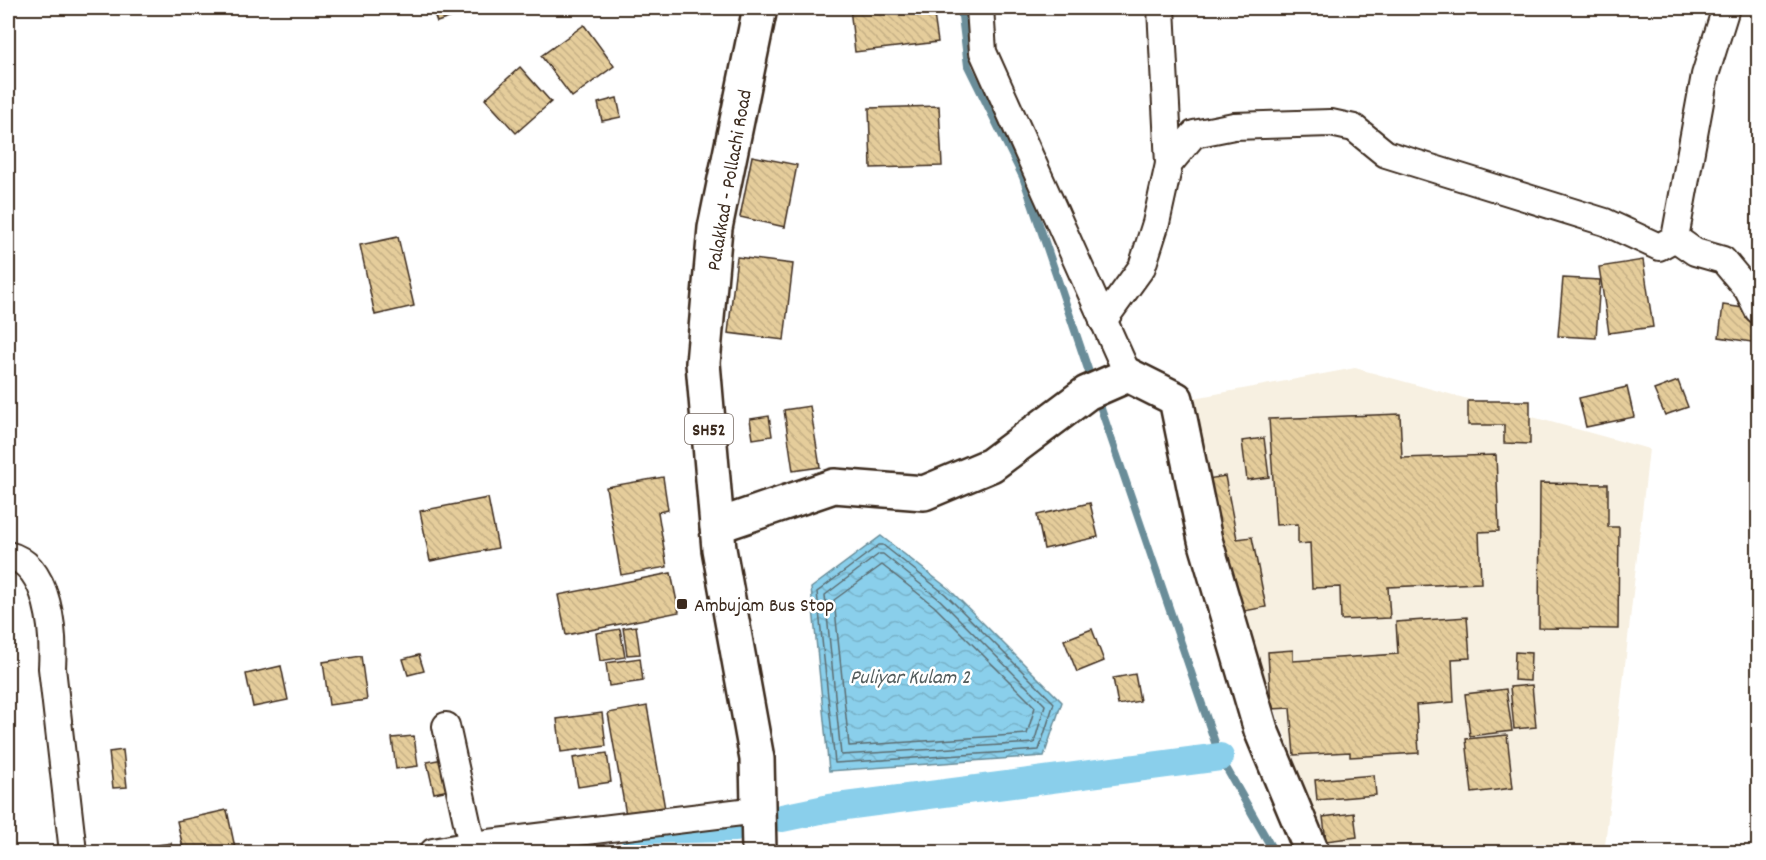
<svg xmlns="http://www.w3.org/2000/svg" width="1766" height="860" font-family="Dekko,sans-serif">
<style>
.built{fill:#f7f0e1}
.water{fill:url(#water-waves);stroke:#6a8d99;stroke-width:1.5}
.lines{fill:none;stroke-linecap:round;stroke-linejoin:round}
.shore{stroke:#5b6c70;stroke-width:1.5}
.stream{stroke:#6a8d99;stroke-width:8}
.canal{stroke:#8acfeb;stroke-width:28}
.building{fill:url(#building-back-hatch);stroke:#3b2a1e;stroke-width:1.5}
.minor-casing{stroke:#3b2a1e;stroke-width:30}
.tertiary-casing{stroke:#3b2a1e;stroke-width:38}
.primary-casing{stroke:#3b2a1e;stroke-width:38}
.minor{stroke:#fff;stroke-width:26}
.tertiary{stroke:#fff;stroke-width:33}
.primary{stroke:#fff;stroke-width:33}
.poi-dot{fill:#3b2a1e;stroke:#fff;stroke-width:2}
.labels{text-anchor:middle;stroke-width:5;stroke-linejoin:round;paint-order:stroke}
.shield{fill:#fff;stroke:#766a62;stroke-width:1.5}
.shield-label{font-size:18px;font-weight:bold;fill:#3b2a1e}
.street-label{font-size:20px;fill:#3b2a1e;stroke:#fff}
.poi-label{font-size:20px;fill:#3b2a1e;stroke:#fff;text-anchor:start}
.water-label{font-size:21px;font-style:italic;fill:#535c5c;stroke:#fff}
</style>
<defs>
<pattern id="water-waves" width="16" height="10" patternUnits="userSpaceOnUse" patternTransform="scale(1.5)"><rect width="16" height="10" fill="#8acfeb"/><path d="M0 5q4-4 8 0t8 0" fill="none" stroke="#78b2c9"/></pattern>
<pattern id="building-back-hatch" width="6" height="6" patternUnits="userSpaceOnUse" patternTransform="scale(1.5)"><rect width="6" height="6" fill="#e5cd9b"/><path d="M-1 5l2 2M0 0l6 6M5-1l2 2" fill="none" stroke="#c5b085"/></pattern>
</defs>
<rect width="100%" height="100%" fill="#fff"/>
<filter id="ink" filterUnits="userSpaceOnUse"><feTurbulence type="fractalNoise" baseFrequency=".0167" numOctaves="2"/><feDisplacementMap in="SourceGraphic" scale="12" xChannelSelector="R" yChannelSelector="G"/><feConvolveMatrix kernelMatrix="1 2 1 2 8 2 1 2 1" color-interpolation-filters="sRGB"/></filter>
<g filter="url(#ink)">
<path class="built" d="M1355,368L1649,449L1605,845L1568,852H1332L1312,809L1267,687L1224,558L1194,398Z"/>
<path class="water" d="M881,536L949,589L1062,702L1044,756L829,771L811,588Z"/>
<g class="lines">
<g class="shore">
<path d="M879,545H883L945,594L1054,703L1039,750L835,763L817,592Z"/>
<path d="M879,554H883L940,600L1045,705L1034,743L841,755L825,595Z"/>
<path d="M882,565L934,606L1035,707L1027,734L849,746L834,600Z"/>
</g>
<g class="stream">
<path d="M961,8L968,66L1023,177L1093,384"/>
<path d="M1097,397L1220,757L1274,852"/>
</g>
<g class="canal">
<path d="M782,818L830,808L1220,757"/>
<path d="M636,852L635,830L735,828"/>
</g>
</g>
<g class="building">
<path d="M432,8H469L470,11L437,22Z"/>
<path d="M850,8H933L938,42L855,52Z"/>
<path d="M584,25L614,66L572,97L541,56Z"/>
<path d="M520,67L551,102L516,133L485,99Z"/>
<path d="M617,98L621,117L602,121L598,103Z"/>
<path d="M939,106L942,166L871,168L869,108Z"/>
<path d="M752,156L797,165L785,227L740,217Z"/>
<path d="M398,237L414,306L375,315L360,245Z"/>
<path d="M737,257L793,264L784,340L728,333Z"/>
<path d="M1643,260L1653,327L1609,333L1599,267Z"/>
<path d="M1563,278L1600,280L1596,338L1558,336Z"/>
<path d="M1723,305L1758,310V343L1719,337Z"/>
<path d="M1678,381L1688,407L1665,415L1654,390Z"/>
<path d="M1627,387L1634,417L1586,427L1579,398Z"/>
<path d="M1468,401H1530V444L1504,443V425H1468Z"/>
<path d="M810,406L820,467L793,471L784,410Z"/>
<path d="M1400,414L1402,458L1496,455L1499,531L1479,532L1481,583L1388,587L1390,618L1341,620L1340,587L1312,588L1310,543L1298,544V524L1276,525L1269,419Z"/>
<path d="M769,416L772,436L753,439L750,419Z"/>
<path d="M1264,438L1269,477L1247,480L1242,441Z"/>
<path d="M1225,476L1237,539L1252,537L1266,607L1234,613L1207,479Z"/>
<path d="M663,477L668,510L658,512L667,567L621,575L606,487Z"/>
<path d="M1540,483L1608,484V527H1619L1618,629L1539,628Z"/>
<path d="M488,498L498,548L430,561L420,511Z"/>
<path d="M1090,503L1098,537L1044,549L1037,515Z"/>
<path d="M671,573L679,612L566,635L558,595Z"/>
<path d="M1467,617L1470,658L1452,659L1454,702L1416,705L1419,753L1350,757V752L1294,755L1290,708L1271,709L1268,652L1293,650V661L1398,654L1396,622Z"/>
<path d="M636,626L640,654L627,655L623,628Z"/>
<path d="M620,629L625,657L600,661L596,633Z"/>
<path d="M1092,629L1104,661L1077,672L1064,640Z"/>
<path d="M1515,652L1531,653L1530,681L1514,680Z"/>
<path d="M419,655L424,671L408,675L403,659Z"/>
<path d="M361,656L367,700L329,705L323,662Z"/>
<path d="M640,658L643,681L609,686L606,663Z"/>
<path d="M281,666L288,700L253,707L246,674Z"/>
<path d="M1135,674L1140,701L1118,705L1113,678Z"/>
<path d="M1532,685L1536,727L1514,729L1510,687Z"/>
<path d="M1506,689L1512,731L1470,736L1465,694Z"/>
<path d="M647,706L665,809L626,815L608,713Z"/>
<path d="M602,713L606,746L561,752L557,719Z"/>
<path d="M1507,735L1513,788L1472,793L1466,739Z"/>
<path d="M414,736L418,766L396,769L392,738Z"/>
<path d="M123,750L127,787L113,788L109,752Z"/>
<path d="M607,753L611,782L578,787L573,758Z"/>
<path d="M448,758L454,789L434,793L427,762Z"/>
<path d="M1374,775L1376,795L1317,800L1315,780Z"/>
<path d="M227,810L235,848L214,852H184L177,821Z"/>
<path d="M1354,813L1357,837L1326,841L1323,817Z"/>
<path d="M171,843L173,852H136V848Z"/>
</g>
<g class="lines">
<g class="minor-casing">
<g id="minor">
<path d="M980,8L983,52L1128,375"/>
<path d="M1161,8L1169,164"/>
<path d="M1675,238L1695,252L1723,260L1748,290L1758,310"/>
<path d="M1103,321L1142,267L1156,223L1169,164L1194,134L1234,126L1331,123L1354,128L1386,154L1605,222L1659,247L1675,238L1705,75L1726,8"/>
<path d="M8,555C50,565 54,634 52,668L73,852"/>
<path d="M446,726L472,845"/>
<path d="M433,852L472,845L758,810"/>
</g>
</g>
<g class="tertiary-casing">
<path id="tertiary" d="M717,526L834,486L924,493L991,465L1087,393L1128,375L1176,399L1205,540L1261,730L1312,852"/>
</g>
<g class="primary-casing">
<path id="primary" d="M759,852L757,759L719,549L703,363L715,228L760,8"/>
</g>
<use href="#minor" class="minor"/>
<use href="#tertiary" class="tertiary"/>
<use href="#primary" class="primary"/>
</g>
</g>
<rect class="poi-dot" x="676" y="598" width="12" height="12" rx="3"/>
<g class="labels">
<rect class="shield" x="685" y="414" width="48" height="30" rx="4.5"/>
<g class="shield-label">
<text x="709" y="435">SH52</text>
</g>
<g class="street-label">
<text transform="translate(728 180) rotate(-80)" y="7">Palakkad - Pollachi Road</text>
</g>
<g class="poi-label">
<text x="694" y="611">Ambujam Bus Stop</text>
</g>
<g class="water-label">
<text x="910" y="683">Puliyar Kulam 2</text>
</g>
</g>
<rect width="1766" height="860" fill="none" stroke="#fff" stroke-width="30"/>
<rect x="15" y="15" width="1736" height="830" fill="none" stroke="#3b2a1e" stroke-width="2" filter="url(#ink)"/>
</svg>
